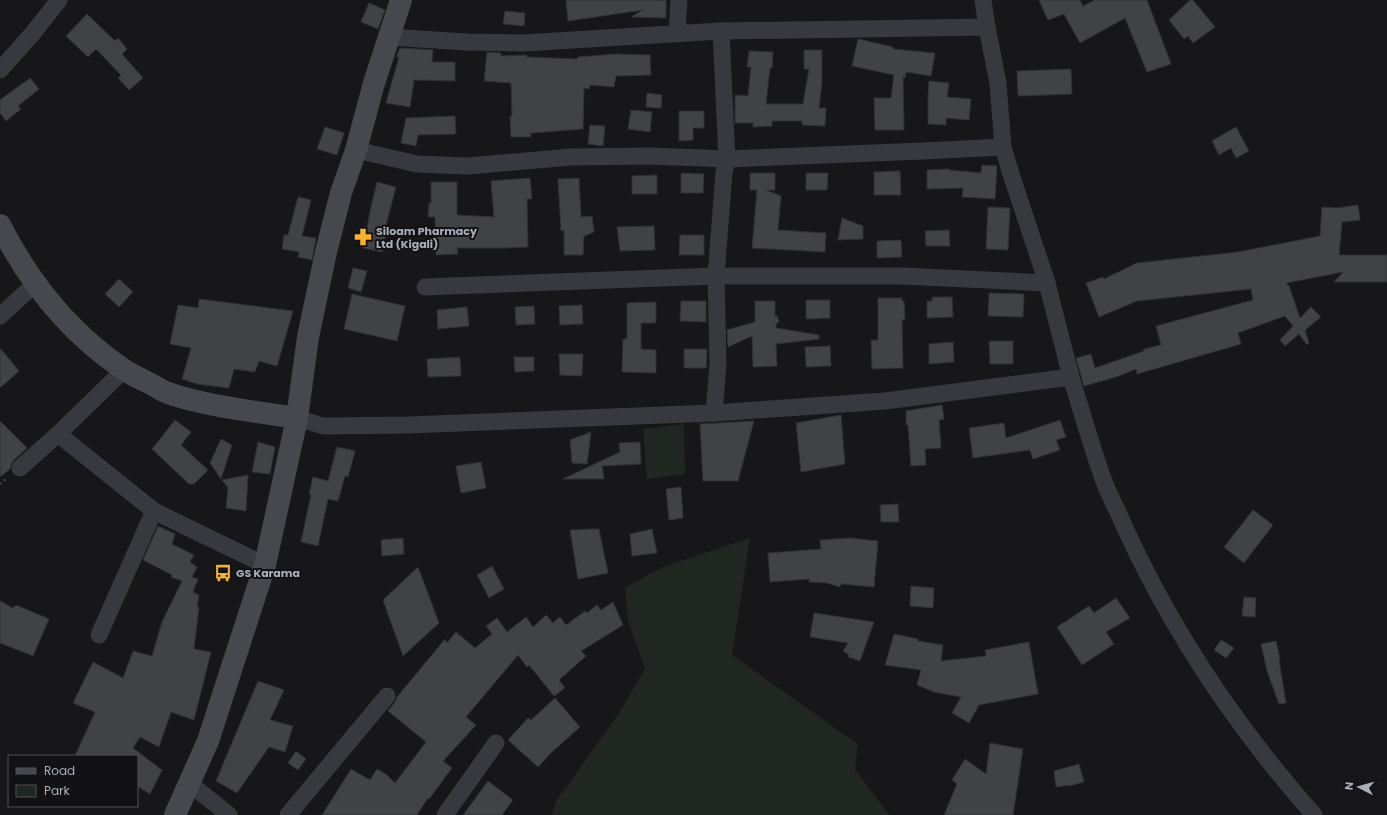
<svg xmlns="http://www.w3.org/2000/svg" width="1387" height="815" font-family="Poppins,sans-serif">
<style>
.green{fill:#1f2720}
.building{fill:#414246;stroke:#313135}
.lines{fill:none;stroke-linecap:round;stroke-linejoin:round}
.path{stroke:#3e4045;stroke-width:2.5;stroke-dasharray:2 3;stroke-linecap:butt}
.minor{stroke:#38393e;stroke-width:17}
.secondary{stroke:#46484e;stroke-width:22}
.labels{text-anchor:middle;stroke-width:4;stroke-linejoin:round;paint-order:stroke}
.poi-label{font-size:11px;font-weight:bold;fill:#a9aeb9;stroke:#121214;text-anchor:start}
</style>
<rect width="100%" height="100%" fill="#171719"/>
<g class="green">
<path d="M684,424L685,474L647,479L643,429Z"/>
<path d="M750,538L732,655L858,744L855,769L889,815H552L556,801L619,713L645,669L628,620L625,587L663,567Z"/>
</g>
<g class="building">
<path d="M566,0H660V1L666,0V18L631,17L643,10L568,21Z"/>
<path d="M1039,0H1080L1083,6L1095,0H1147L1171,64L1147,72L1125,18L1080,43L1064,14L1048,20Z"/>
<path d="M1190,0H1193L1215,27L1193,43L1188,36L1184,39L1169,20Z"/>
<path d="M369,3L385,10L378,29L361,22Z"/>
<path d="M505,11L525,13L524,26L503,24Z"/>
<path d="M87,14L115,41L118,38L127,49L122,54L143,78L129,90L118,78L121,75L96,49L88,57L66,36Z"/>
<path d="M858,39L893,47V49L935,53L931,76L906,72L905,78L903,77L904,130H875L874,98H891L894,75L852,66Z"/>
<path d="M400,48L433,50L432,62H455V81L414,80L410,107L386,103L399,57H396Z"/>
<path d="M804,50H822V82L819,108H826L825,126L802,125V121H772V126L753,127V123H735V95L748,96L751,67H747L749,51L773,52L772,68H770L766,104H803L809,69H804Z"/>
<path d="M487,52L501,53V56L526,55L527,57L577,59L578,57L616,54L650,55L651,75L616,76L614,87L590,85L589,89L584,88L583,129L531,133V137H511L510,116H512L511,83L484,81Z"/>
<path d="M1071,69L1072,94L1018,96L1017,71Z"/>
<path d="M30,78L39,89L18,106L21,109L6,121L0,113V100Z"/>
<path d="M929,81L949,83L947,97L971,99L969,120L946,118V125L928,124V96Z"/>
<path d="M647,93L662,95L661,108L646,107Z"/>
<path d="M631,110L652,112L650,132L628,129Z"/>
<path d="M679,111H704V128H693V140L679,141Z"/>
<path d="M455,116L456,134L418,135L416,146L401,143L406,118Z"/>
<path d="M590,125L605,126L603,146L588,144Z"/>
<path d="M325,127L344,133L337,155L317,149Z"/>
<path d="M1236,127L1249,151L1236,158L1231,148L1219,155L1212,141Z"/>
<path d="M982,165L997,166L995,199L962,197L963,188L927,189V170L949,169V170L981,173Z"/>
<path d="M900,171L901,195H874V172Z"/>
<path d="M681,173L704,174L703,193H681Z"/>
<path d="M750,173H775V190H766L781,196L778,230L826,233L825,252L752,248L757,190H750Z"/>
<path d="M806,173H828L827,190H806Z"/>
<path d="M657,175V194H632V176Z"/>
<path d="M530,178L532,199H527L528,247L504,248H457L458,254L436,255L435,217H428L429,203H431V182H457V215L494,217L491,181Z"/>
<path d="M579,178L581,217L592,216L594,232L584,236L583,255H564V230L561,231L558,179Z"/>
<path d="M377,182L396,187L385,229H387L382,252L363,248L371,207Z"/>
<path d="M298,197L311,200L302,236L316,238L312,260L298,257L299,252L282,249L284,235H288Z"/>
<path d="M1358,205L1360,220L1342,222L1339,255H1387V282H1334L1343,272L1286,283L1289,286L1300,318L1311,307L1321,317L1305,330L1309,343L1307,345L1299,334L1285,346L1280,340L1293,326L1285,316L1238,333L1241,344L1137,374L1136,369L1116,377L1084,386L1076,358L1091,354L1095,368L1144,351V349L1161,345L1156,326L1253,300L1251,289L1137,301L1099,317L1086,283L1103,277L1104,279L1137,263L1238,252L1320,236L1322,207L1337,208Z"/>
<path d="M988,207L1010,208L1008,250L986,249Z"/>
<path d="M842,218L863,226V239L838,240Z"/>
<path d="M654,226L655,250L620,251L617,227Z"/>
<path d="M949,230L950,246H926L925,231Z"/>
<path d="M680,235H704V255H679Z"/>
<path d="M901,240L902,257L877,258V241Z"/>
<path d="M353,268L367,271L361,292L348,288Z"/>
<path d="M119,279L133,292L119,307L105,294Z"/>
<path d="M989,293L1024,294L1023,317L988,316Z"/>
<path d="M352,294L405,306L397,341L344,329Z"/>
<path d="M932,297H952L953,317L927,318V301H932Z"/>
<path d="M878,298H902V301H904L905,320H902L903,368L872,369L871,340H878Z"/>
<path d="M199,299L293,311L277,366L259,361L255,372L234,369L229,388L197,384L182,379L191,348L170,344L178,305L198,308Z"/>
<path d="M806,300H830V318L806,319Z"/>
<path d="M681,301H706V322L680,321Z"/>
<path d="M755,301H775V316H777L779,322L776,324V328L819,335V339L776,344L777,366L753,367L752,336L728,347L727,330L755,322Z"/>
<path d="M656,302V323H641V349L656,350V373L622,372L623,339H627V303Z"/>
<path d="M582,305L583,324L560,325L559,306Z"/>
<path d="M534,306L535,324L516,325L515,307Z"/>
<path d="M467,307L469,326L438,329L437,310Z"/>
<path d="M989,341H1013V364H990Z"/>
<path d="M953,342L954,362L929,364V344Z"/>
<path d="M830,346L831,366L806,367L805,347Z"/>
<path d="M0,348L19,371L0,388Z"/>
<path d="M684,349H707L706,368H684Z"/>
<path d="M559,354H583L582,376L560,375Z"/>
<path d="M460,357L461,376L428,377L427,359Z"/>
<path d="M514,357H534V371L515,372Z"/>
<path d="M942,405L944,419L939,420L941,448L925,449L926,465L911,466L908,425H906V411Z"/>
<path d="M841,415L845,464L801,472L796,423Z"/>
<path d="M175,420L191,432L181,445L208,470L194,484H189L152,449Z"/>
<path d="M1060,420L1066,437L1056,440L1060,450L1033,459L1030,450L973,458L969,428L1004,423L1006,438Z"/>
<path d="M0,421L27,448L13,461L11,465L10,469L0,477Z"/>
<path d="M754,421L738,481H703L700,424Z"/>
<path d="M591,432L587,464L572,463L570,440Z"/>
<path d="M221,439L232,445L221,479L210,463Z"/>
<path d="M258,442L275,447L270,474L252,472Z"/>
<path d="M640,442L641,464L602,466L604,479H563L620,452L619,443Z"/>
<path d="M337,447L355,451L348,477L345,476L338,501L328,499L318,546L301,542L311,495L309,494L313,477L328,481Z"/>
<path d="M481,462L486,488L461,493L456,466Z"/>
<path d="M248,475L246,511L226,508L228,488L222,480Z"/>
<path d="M681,487L683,518L669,520L666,489Z"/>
<path d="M898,504L899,522H881L880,505Z"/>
<path d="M1253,510L1273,525L1244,563L1224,547Z"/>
<path d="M158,526L175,534L172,544L194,555L190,562L197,567L192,577L198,579L193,592L199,595L197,607H199L194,649L211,652L194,720L171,712L159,747L140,737L133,748L162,770L150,794L137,786V756H75L95,712L73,703L93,662L123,678L133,651L152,656L162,622L182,581L171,577L172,575L143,560Z"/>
<path d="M592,529H599L608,573L578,579L570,530Z"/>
<path d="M652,529L657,553L632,556L630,534Z"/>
<path d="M403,538L404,554L382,556L381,540Z"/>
<path d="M850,538L878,541L874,587L841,584L840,587L827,583L809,582V579L770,582L768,553L821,549L820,540Z"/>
<path d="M492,566L504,589L489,598L477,575Z"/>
<path d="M418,567L439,623L403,656L383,600Z"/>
<path d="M911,586L934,588L933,608L910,606Z"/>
<path d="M1244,597L1256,598L1255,617L1242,616Z"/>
<path d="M1116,598L1130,618L1106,632L1114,644L1082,665L1057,627L1089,606L1094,613Z"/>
<path d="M0,601L13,608L16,605L49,619L33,656L0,643Z"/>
<path d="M613,602L623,625L581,651L586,656L559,680L565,688L554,696L529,665L527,667L518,655L466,717L476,725L443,761L452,768L429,799L428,798L417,815H322L351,769L370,780L377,769L387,775L395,783L426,742L388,711L395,702L397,697L445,639L447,643L456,632L475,648L492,634L486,626L497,618L507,632L526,617L533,627L546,615L553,623L560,617L566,625L585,611L587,613L597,605L601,610Z"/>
<path d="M814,613L874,622L860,661L848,657L849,655L843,651L848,643L810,637Z"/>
<path d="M894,634L918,639V641L943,645L941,661L986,656L985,650L1029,642L1038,694L979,705L969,723L952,713L961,697L934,692L917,685L921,670L885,665Z"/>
<path d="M1221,640L1234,648L1226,658L1214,650Z"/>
<path d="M1276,641L1280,659L1279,660L1286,703L1279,704L1267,671L1261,644Z"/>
<path d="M258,681L284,690L270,720L293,726L285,752L269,747L237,793L216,781Z"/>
<path d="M555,698L580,727L552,752L538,767L508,740L528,718L531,720Z"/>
<path d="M990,743L1023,749L1013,815H944L957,784L952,780L965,759L986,774Z"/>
<path d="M296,751L306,759L298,770L288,763Z"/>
<path d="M1079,764L1084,782L1069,786V785L1056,787L1054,771Z"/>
<path d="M488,781L513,800L502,815H463Z"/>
</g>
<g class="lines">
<path class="path" d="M0,484L7,478"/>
<g class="minor">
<path d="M983,0L987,27L998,83L1003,147L1011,174L1047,283L1071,377"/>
<path d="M677,33L679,0"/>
<path d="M389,37L466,42L523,43L721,31L987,27"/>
<path d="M0,70L33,33L59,0"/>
<path d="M356,150L417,164L468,166L571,157L650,156L727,159L923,151L1003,147"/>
<path d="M425,287L716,276H903L1047,283"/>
<path d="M0,316L35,284"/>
<path d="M714,413L718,364L716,276L724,173L727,159L721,31"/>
<path d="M297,418L323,426L409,425L714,413L885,401L1071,377C1082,412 1092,449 1105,484C1111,499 1119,513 1125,528C1173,633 1238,729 1314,815"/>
<path d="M58,434L154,511L265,565"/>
<path d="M20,468L58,434L124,370"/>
<path d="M99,635L154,511"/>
<path d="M189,783L229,815"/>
<path d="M288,815L387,696"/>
<path d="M445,815L496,743"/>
</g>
<g class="secondary">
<path d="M0,225C29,282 70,333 123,369C130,374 139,378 147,382C154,385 161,391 168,393C209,407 254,411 297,418"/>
<path d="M175,815L208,741L265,565L297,418L308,337L326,252L341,193L356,150L374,83L401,0"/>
</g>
</g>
<defs>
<g id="pharmacy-bare" transform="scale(1.38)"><path d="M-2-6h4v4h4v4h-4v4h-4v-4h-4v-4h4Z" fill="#f7b131" stroke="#121214" stroke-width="2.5" paint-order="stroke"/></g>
<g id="bus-bare" transform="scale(1.38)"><path d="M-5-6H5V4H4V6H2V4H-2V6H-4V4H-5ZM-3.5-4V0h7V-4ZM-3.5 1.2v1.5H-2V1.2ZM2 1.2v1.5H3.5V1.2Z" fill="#f7b131" stroke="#121214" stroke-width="2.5" paint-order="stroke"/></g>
</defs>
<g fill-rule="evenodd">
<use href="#pharmacy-bare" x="363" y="237"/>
<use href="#bus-bare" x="223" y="573"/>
</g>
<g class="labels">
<g class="poi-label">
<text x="376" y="235">Siloam Pharmacy<tspan x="376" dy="13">Ltd (Kigali)</tspan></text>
<text x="236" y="577">GS Karama</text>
</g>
</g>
<rect x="8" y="755" width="130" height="52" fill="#121214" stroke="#4e5056"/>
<rect x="16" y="768" width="20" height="6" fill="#46484e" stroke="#4e5056"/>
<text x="44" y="775" font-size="12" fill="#a9aeb9">Road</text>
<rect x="16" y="785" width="20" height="12" fill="#1f2720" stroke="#4e5056"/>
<text x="44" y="795" font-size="12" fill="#a9aeb9">Park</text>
<g transform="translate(1359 787) rotate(276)" stroke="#121214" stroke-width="3" paint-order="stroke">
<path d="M0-3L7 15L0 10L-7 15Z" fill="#a9aeb9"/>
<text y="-6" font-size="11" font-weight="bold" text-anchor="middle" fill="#a9aeb9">N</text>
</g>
</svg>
